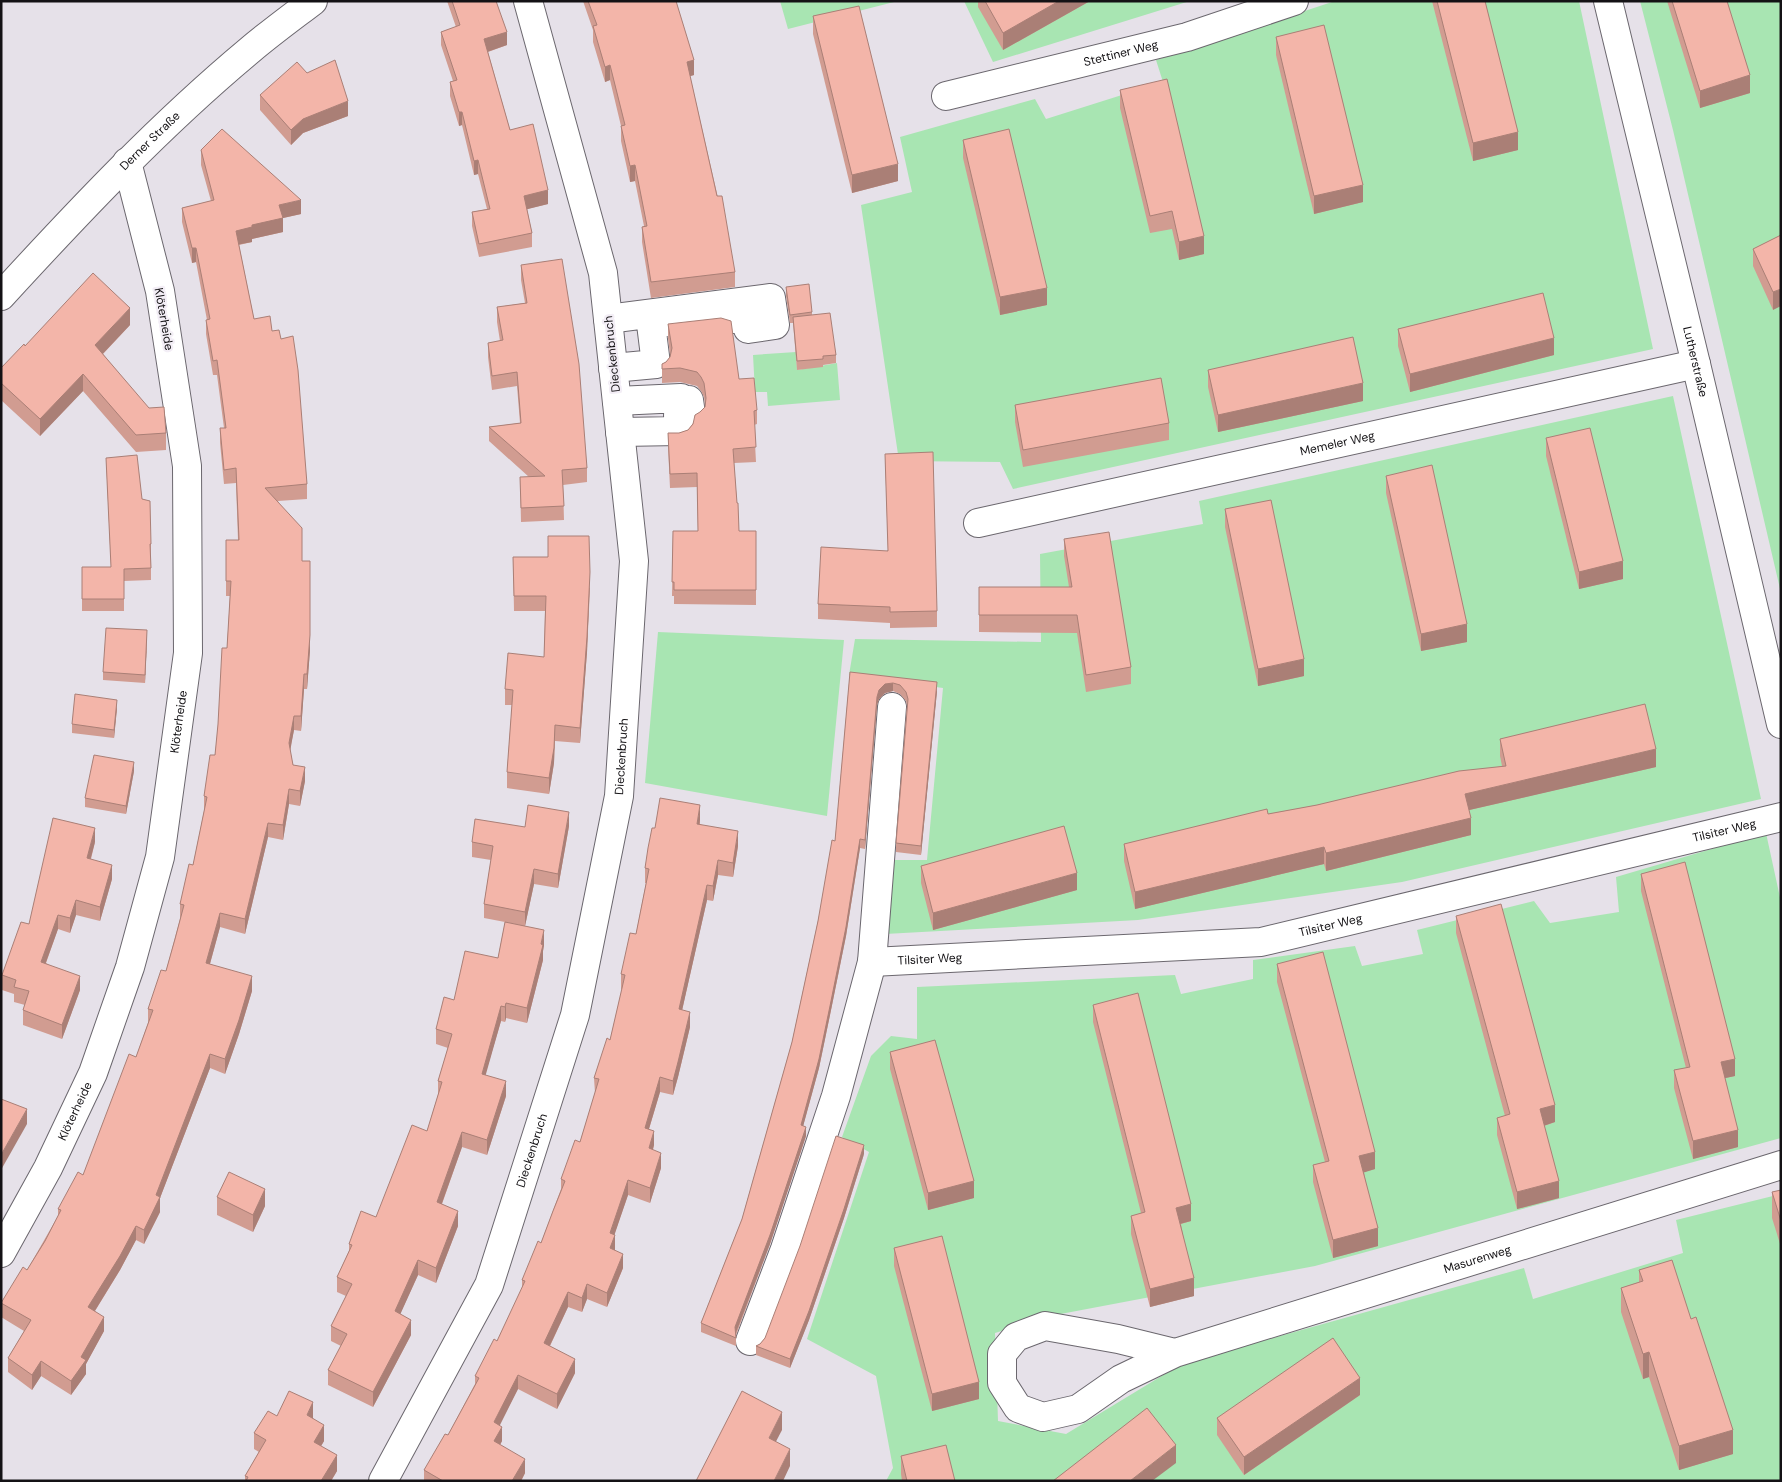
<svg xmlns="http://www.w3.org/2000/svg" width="1782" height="1482" font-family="'DM Sans',sans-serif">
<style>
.green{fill:#a8e5b2}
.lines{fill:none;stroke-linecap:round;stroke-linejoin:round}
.minor-casing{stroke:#6b676e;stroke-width:30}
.minor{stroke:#fff;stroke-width:28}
.wall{fill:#d19c91}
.shaded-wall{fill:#aa7f76}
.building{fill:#f3b5a9;stroke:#aa7f76}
.labels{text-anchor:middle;stroke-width:4.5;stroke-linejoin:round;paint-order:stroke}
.street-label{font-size:12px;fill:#141215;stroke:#f3eef6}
</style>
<rect width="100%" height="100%" fill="#e6e1e9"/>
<g class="green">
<path d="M780,1H898L788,29Z"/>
<path d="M964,1H1190L993,62Z"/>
<path d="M1335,1H1579L1653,349L1013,489L1000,462L899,461L861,205L912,192L900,137L1035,99L1046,119L1163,82L1156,60Z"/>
<path d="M1640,1H1781V593L1673,130Z"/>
<path d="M796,352L797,370L837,363L840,400L768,406L767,392H755L753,355Z"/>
<path d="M1673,396L1761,799L1402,882L1138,920L885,934L891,860H927L943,688L849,675L855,639L1041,642L1040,554L1203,524L1199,501Z"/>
<path d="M658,632L844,640L827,816L645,783Z"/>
<path d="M1766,833L1781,902V1138L1315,1266L1050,1316L995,1333L998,1421L1066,1434L1183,1363L1524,1268L1533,1299L1683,1253L1676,1220L1781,1194V1481H886L893,1468L876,1376L807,1339L869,1152L842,1137L871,1056L891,1036L917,1039V987L1175,975L1181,994L1253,979V960L1355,946L1362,966L1423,954L1417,930L1534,901L1550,923L1619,912L1616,877Z"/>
</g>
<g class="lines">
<g class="minor-casing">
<g id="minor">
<path id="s1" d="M1608,1L1696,364L1781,724"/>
<path id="s2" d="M946,96L1187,37L1294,1"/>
<path id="s3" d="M1,296C80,210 160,125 250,50C270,33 292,17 313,1"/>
<path d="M608,319L771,298L775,325L748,329V318L730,319L729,315L651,324L656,364L613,368"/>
<path d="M617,401L681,398L682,400H689L691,414L678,415L679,431L620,432"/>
<path id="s4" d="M978,523L1696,364"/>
<path id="s5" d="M872,962L1261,942L1781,817"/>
<path id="s6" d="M1,1253L48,1168L93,1073L130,967L160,857L188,653L187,466L160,291L127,162"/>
<path d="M750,1341L785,1249L836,1096L872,962L892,707"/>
<path id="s7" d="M1175,1353L1118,1339L1045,1326L1016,1337L1002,1354V1383L1018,1408L1043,1417L1078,1409L1121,1379L1175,1353L1781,1165"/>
<path id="s8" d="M383,1481L489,1285L575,1015L619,796L634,561L603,273L528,1"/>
</g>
</g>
<use href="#minor" class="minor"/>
</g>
<g class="wall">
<path d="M447,1H496L507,45L488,52L510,130L548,204L527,209L532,233V247L479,257L472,226V212L487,209L478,174L474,175L462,125L459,126L450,96V82L453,81L441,45V32L456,27Z"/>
<path d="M583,1H676L694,75L690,76L735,272V287L651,298L642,242V227L644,226L635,181L630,182L621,141V126L610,80L605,82L593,42V30Z"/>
<path d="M978,1H1090L1003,50L978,7Z"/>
<path d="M1432,1H1485L1518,150L1473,161Z"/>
<path d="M1667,1H1727L1750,93L1700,108Z"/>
<path d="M813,16L898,181L852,193L813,34Z"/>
<path d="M1276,37L1363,202L1314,214L1276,55Z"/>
<path d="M1120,90L1204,254L1179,260L1172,229L1150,233L1120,108Z"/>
<path d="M260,95L348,116L303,133L291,145L260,110Z"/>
<path d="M963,140L1047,305L1000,315L963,158Z"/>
<path d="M201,150L301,214L283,218V232L252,239V242L239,245L254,319L272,331L307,484V499L278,501L302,561L310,650L307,689H304L301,731L294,730L290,749L293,765L305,781L300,806L289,804L283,840L268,837L245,934L220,927L210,964L252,991L239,1034L225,1074L210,1068L160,1198V1212L144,1244L136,1240L120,1270L95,1311L104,1331L86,1364V1374L71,1395L41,1376L32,1390L8,1372V1358L24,1331L1,1317V1303L27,1270L58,1216V1209L83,1175L136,1057L148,1023V1009L166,971L180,919V904L193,865L204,811V796L215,755L227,648L230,596H226V540H238L236,483L224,484L220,443V428H224L217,375H213L206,334V320H207L196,262L192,263L182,222V208L211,201L201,165Z"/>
<path d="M1781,235L1773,310L1753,266V249Z"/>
<path d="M521,265L587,468V482L563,485L564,520L521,522L520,477H529L489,441V427L520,423L517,386L492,390L488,357V343L500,341L497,322V307L525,303L521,280Z"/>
<path d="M786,287L812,312V315L836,355V363L823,365V367L797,370L793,323H790L786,296Z"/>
<path d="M668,324L739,379L757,410V424L754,425L756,462L734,463L739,531H756V605L674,604V596H672L673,531H698L697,487L670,488L668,447V433H679L688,430L705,407V405L704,397L701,391L697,386L680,382L662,383V364L666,362L670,357V354L668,338Z"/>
<path d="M130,325L103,354L166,433V450L136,452L83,391L40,436L1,400V368L25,346Z"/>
<path d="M1398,329L1554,355L1410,392L1398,346Z"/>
<path d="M1208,370L1363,401L1218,432L1208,387Z"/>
<path d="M1015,405L1169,423V440L1023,467L1015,422Z"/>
<path d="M1546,438L1623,579L1579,589L1546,456Z"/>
<path d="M885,454L937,611V627L890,628V623L818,619V604L888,550Z"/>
<path d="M106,458L142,499L151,544V580L124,581V611H82V567H111Z"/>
<path d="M1386,476L1467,642L1421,651L1386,493Z"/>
<path d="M1225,509L1304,676L1258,686L1225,527Z"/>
<path d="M1064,539L1131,667V684L1086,692L1077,633L979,632V587H1069L1064,556Z"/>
<path d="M513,557L590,588L587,652L580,743L555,741L554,763L549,794L507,788V772L512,705H505V689L544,657L545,611H514Z"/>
<path d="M147,639L145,683L103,680V672Z"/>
<path d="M850,672L937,691L921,855L896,852V843L907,706L906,701L900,694L893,691L885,693L879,699L877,705L865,849L860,848L846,936L830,1015L819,1068L803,1126L806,1136L770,1244L736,1335V1346L701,1332V1323L742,1219L792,1042L835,841Z"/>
<path d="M117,708L114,738L72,733V724Z"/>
<path d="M1500,739L1656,767L1469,810L1471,835L1326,871L1324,864L1135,909L1124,861V844L1268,814L1317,805L1502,766L1500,756Z"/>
<path d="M134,771L126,814L85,807V798Z"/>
<path d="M700,820V824L738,846L733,877L718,875L713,901L707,900L682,1010L690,1027L678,1077L673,1095L660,1092L649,1129L654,1145L653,1150L661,1168L650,1203L628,1195L614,1235L615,1250L623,1268L607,1307L587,1299L582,1312L568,1307L550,1346L575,1373L557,1409L518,1389L499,1425L502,1441L500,1445L525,1473L521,1481H424V1470L448,1435L475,1384V1376L497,1341L522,1289V1280L541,1243L561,1189V1179L580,1142L595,1093L594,1078L610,1040L622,989H621V974L636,934L646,883H645V868L655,828Z"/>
<path d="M569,826L558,888L534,884L525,926L544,945L543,951V960L527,1023L506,1018L505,1022L501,1021L485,1075L506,1096L487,1155L462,1147L442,1204L458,1226L436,1283L418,1275L400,1314L411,1335L373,1407L328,1385V1370L341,1346L331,1341V1326L346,1296L337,1292V1277L349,1251V1244L376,1217L427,1131L438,1095V1081L448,1048L436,1044V1029L454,1000L498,958L505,922L484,918V904L491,860L472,857V842L525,827Z"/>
<path d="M95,842L91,859L112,879L100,921L76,915L70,933L58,929L46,963L80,990L62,1039L23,1025V1010L25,1005L14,1002V994L2,990V975L29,924Z"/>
<path d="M921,866L1077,890L933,930L921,883Z"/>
<path d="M1641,874L1735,1076L1725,1078L1738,1147L1693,1159L1674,1088V1070L1686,1068L1641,891Z"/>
<path d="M1456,916L1555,1122L1544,1126L1559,1198L1517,1209L1497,1135V1118L1505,1116L1456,933Z"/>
<path d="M1277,964L1375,1169L1364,1172L1378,1246L1333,1258L1313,1182V1165L1325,1162L1277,982Z"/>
<path d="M1093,1005L1191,1221L1181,1224L1194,1296L1150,1307L1131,1234V1216L1141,1213L1093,1022Z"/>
<path d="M890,1052L974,1198L928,1210L890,1069Z"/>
<path d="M864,1154L844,1218L809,1320L790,1368L756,1355V1346L760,1344L765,1338Z"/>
<path d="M1781,1190V1247L1772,1218V1192Z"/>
<path d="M217,1197L265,1206L253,1232L217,1215Z"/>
<path d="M894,1248L979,1399L932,1411L894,1266Z"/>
<path d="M1639,1270L1733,1454L1679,1470L1649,1377L1643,1379L1621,1312V1288L1639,1282Z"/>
<path d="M1360,1395L1244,1475L1217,1435V1418Z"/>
<path d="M277,1416L313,1418L324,1441L321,1446L337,1471L331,1481H245V1476L259,1452L254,1449V1433Z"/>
<path d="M901,1456L955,1481H902L901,1474Z"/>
</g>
<g class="shaded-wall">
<path d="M1059,1H1090L1003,50V33Z"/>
<path d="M507,32V45L484,53V39Z"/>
<path d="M694,60V75L687,77V62Z"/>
<path d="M610,65V80L605,82V67Z"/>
<path d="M1750,75V93L1700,108V91Z"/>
<path d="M348,101V116L303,133L291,145V130L303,119Z"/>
<path d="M459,112H462V125L459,126Z"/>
<path d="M1518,132V150L1473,161V143Z"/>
<path d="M478,160V174L474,175V161Z"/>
<path d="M898,164V181L852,193V175Z"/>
<path d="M635,165V181L630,182V166Z"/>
<path d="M1363,185V202L1314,214V196Z"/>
<path d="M548,190V204L524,210V196Z"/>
<path d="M301,200V214L283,218V232L252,239V242L236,245V231L252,225L279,205Z"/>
<path d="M1204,236V254L1179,260V242Z"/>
<path d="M192,248H196V262L192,263Z"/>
<path d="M1047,288V305L1000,315V297Z"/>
<path d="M1781,289V306L1773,310V292Z"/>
<path d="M130,308V325L95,362V345Z"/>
<path d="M1554,338V355L1410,392V374Z"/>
<path d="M83,374V391L40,436V419Z"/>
<path d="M1363,383V401L1218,432V415Z"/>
<path d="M1623,561V579L1579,589V572Z"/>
<path d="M590,572L587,652L580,743V728Z"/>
<path d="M1467,624V642L1421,651V634Z"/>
<path d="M147,630V639L145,683V675Z"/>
<path d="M310,635V650L307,689V674Z"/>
<path d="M1304,659V676L1258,686V669Z"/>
<path d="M304,674V689L301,731V716Z"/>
<path d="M937,682V691L921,855V846Z"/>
<path d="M893,683V691L885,693L879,699L877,705L865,849V840L877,697L879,690L885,684Z"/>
<path d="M117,700V708L114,738V730Z"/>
<path d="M294,716V730L289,757V743Z"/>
<path d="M555,725L554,763L549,794V778Z"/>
<path d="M1656,749V767L1465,811V794Z"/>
<path d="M134,762V771L126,814V806Z"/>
<path d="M305,767V781L300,806V791Z"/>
<path d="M289,789V804L283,840V825Z"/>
<path d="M700,805V820L697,838V824Z"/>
<path d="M569,812V826L558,888V874Z"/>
<path d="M1471,818V835L1326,871V853Z"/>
<path d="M268,823V837L245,934V919Z"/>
<path d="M95,828V842L87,872V858Z"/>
<path d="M738,831V846L733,877V863Z"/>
<path d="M860,839V848L846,936L830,1015L819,1068L801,1134V1125Z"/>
<path d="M1324,847V864L1135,909V892Z"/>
<path d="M718,860V875L713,901V886Z"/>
<path d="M112,865V879L100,921V907Z"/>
<path d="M534,869V884L525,926V912Z"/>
<path d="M1077,873V890L933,930V913Z"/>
<path d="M707,885V900L679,1024V1009Z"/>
<path d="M76,900V915L70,933V918Z"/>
<path d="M220,913V927L206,978V963Z"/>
<path d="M58,915V929L41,976V962Z"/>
<path d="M544,930V945L543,951V960L527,1023V1008Z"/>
<path d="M80,976V990L62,1039V1025Z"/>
<path d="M252,976V991L239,1034L225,1074V1059Z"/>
<path d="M506,1003V1018L505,1022V1007Z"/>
<path d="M501,1006V1021L482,1088V1074Z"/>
<path d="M690,1012V1027L678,1077L673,1095V1081Z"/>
<path d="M210,1054V1068L160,1198V1212L144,1244V1230L156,1195Z"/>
<path d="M1735,1059V1076L1721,1079V1062Z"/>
<path d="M660,1077V1092L645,1142V1128Z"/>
<path d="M506,1081V1096L487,1155V1140Z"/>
<path d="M1555,1105V1122L1540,1127V1109Z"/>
<path d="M27,1109V1124L1,1170V1155Z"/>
<path d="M806,1127V1136L770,1244L735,1335V1327Z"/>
<path d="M1738,1130V1147L1693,1159V1141Z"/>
<path d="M654,1131V1145L649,1162V1148Z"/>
<path d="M462,1132V1147L437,1217V1202Z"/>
<path d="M864,1145V1154L844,1218L809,1320L790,1368V1359Z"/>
<path d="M1375,1152V1169L1359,1174V1156Z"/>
<path d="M661,1153V1168L650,1203V1188Z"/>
<path d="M628,1180V1195L610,1248V1233Z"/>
<path d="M974,1181V1198L928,1210V1193Z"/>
<path d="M1559,1181V1198L1517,1209V1192Z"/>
<path d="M265,1189V1206L253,1232V1215Z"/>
<path d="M1191,1204V1221L1176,1225V1208Z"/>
<path d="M458,1211V1226L436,1283V1268Z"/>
<path d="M136,1226V1240L120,1270L88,1322V1307Z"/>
<path d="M1378,1228V1246L1333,1258V1240Z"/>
<path d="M615,1235V1250L610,1263V1248Z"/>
<path d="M623,1254V1268L607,1307V1293Z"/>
<path d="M418,1260V1275L395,1326V1311Z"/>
<path d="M1194,1278V1296L1150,1307V1289Z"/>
<path d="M587,1284V1299L582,1312V1298Z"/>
<path d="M568,1292V1307L544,1358V1343Z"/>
<path d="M104,1317V1331L86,1364V1374L71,1395V1381L81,1357Z"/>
<path d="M411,1320V1335L373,1407V1392Z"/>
<path d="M1649,1352V1377L1643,1379V1354Z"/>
<path d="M575,1359V1373L557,1409V1394Z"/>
<path d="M41,1361V1376L32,1390V1375Z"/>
<path d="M518,1375V1389L494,1437V1422Z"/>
<path d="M1360,1378V1395L1244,1475V1457Z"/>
<path d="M979,1382V1399L932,1411V1394Z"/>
<path d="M313,1402V1418L307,1431V1415Z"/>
<path d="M782,1412V1430L769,1455V1438Z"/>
<path d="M324,1425V1441L314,1458V1442Z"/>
<path d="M502,1427V1441L494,1456V1441Z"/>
<path d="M1733,1430V1454L1679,1470V1446Z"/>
<path d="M1176,1445V1463L1152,1481H1130Z"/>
<path d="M790,1449V1466L783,1481H774Z"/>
<path d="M337,1455V1471L331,1481H321Z"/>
<path d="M525,1459V1473L521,1481H512Z"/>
</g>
<g class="building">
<path d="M452,1H496L507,32L484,39L510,130L533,124L548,190L524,196L532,233L479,244L472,212L490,209L478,160L474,161L462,112H459L450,82L457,80L441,32L460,25Z"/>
<path d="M588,1H676L694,60L687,62L717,196H722L735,272L651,282L642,227L647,226L635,165L630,166L621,126L625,125L610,65L605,67L593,26L597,25Z"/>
<path d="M985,1H1059L1003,33Z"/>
<path d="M1437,1H1485L1518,132L1473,143Z"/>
<path d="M1672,1H1727L1750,75L1700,91Z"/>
<path d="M859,6L898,164L852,175L813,16Z"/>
<path d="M1324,25L1363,185L1314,196L1276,37Z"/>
<path d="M335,60L348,101L303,119L291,130L260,95L297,62L307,73Z"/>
<path d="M1167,79L1204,236L1179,242L1172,211L1150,216L1120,90Z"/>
<path d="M222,129L301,200L279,205L283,218L252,225V227L236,231L254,319L270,316L272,331L279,330L281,339L293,336L298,370L307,484L265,488L302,528V561H310V635L307,674H304L301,716H294L289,743L293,765L305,767L300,791L289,789L283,825L268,823L245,919L220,913L206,963L252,976L239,1020L225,1059L210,1054L156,1195L160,1197L144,1230L136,1226L120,1256L88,1307L104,1317L81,1357L86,1360L71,1381L41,1361L32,1375L8,1358L31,1320L1,1303L23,1267L27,1270L45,1241L61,1210L58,1209L78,1172L83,1175L129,1054L136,1057L153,1010L148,1009L161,970L166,971L175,939L184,905L180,904L189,864L193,865L207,797L204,796L210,755H215L218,724L222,648H227L231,581H226V540H239L236,468L224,470L220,428H226L217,360L213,361L206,320L210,319L196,248H192L182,208L214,200L201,150Z"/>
<path d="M1009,129L1047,288L1000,297L963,140Z"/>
<path d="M1781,235V289L1773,292L1753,249Z"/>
<path d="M562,259L579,364L587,468L562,470L564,506L521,508L520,477L545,476L489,427L521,423L517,372L492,376L488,343L503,340L497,307L527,303L521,265Z"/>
<path d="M93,273L130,308L95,345L149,408L164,407L166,433L136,435L83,374L40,419L1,383V368L24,344L25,346Z"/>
<path d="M809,284L812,312L790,315L786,287Z"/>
<path d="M1543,293L1554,338L1410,374L1398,329Z"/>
<path d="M830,313L836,355L823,356V359L797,361L793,317Z"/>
<path d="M721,318L731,321L739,379L754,378L757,410L754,411L756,447L733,449L737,503H738L739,531H756V590H674V582H672L673,531H698L697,473L670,474L668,433H679L688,430L693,424L695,415L700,412L705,407L706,398L704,383L701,377L697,372L680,368L662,369V364L666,362L670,357L672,348L668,324Z"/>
<path d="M1353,337L1363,383L1218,415L1208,370Z"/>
<path d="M1161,378L1169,423L1023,450L1015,405Z"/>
<path d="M1590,428L1623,561L1579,572L1546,438Z"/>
<path d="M933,452L937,611L890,612V607L818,604L821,547L888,551L885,454Z"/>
<path d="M137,455L142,499L150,501L151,544H150L151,568L124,569V599H82V567H111L106,458Z"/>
<path d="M1432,465L1467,624L1421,634L1386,476Z"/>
<path d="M1271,500L1304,659L1258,669L1225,509Z"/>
<path d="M1109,532L1131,667L1086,675L1077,615H979V587H1072L1064,539Z"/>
<path d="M548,536H589L590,572L587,637L580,728L555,725L554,748L549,778L507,772L513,690L505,689L508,653L544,657L546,596H514L513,557H548Z"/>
<path d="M106,628L147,630L145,675L103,672Z"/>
<path d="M850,672L937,682L921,846L896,843L908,699L906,692L900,685L893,683L885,684L879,690L877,697L865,840L860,839L846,927L830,1006L819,1059L801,1125L806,1127L770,1235L735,1327L736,1338L701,1323L742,1219L792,1042L818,921L832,840L835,841Z"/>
<path d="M75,694L117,700L114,730L72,724Z"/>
<path d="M1645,704L1656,749L1465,794L1471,818L1326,853L1324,847L1135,892L1124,844L1267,809L1268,814L1317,805L1459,771L1506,766L1500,739Z"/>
<path d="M94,755L134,762L126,806L85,798Z"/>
<path d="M660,798L700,805L697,824L738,831L733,863L718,860L713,886L707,885L679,1009L690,1012L678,1062L673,1081L660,1077L645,1128L654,1131L649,1148L661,1153L650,1188L628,1180L610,1233L615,1235L610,1248L623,1254L607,1293L587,1284L582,1298L568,1292L544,1343L575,1359L557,1394L518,1375L494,1422L502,1427L494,1441L525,1459L512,1481H443L424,1470L445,1434L448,1435L479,1378L475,1376L494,1339L497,1341L525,1281L522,1280L538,1241L541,1243L553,1211L565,1181L561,1179L575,1140L580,1142L599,1079L594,1078L607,1038L610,1040L625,975L621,974L630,933L636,934L649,869L645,868L648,848L652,828H655Z"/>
<path d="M528,805L569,812L558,874L534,869L525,912L484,904L493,846L472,842L475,819L525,827Z"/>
<path d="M53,818L95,828L87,858L112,865L100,907L76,900L70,918L58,915L41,962L80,976L62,1025L23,1010L29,991L14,987L16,980L2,975L21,922L29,924Z"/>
<path d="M1064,826L1077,873L933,913L921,866Z"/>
<path d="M1685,862L1735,1059L1721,1062L1738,1130L1693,1141L1674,1070L1690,1067L1641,874Z"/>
<path d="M1501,904L1555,1105L1540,1109L1559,1181L1517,1192L1497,1118L1510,1114L1456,916Z"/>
<path d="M505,922L544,930L541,944L543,945L527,1008L506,1003L505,1007L501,1006L482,1074L506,1081L487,1140L462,1132L437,1202L458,1211L436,1268L418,1260L395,1311L411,1320L373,1392L328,1370L347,1334L331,1326L352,1284L337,1277L352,1245L349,1244L361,1211L376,1217L412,1125L427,1131L442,1082L438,1081L452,1034L436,1029L444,997L454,1000L465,951L498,958Z"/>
<path d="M1323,952L1375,1152L1359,1156L1378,1228L1333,1240L1313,1165L1329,1161L1277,964Z"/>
<path d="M1138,993L1191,1204L1176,1208L1194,1278L1150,1289L1131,1216L1145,1212L1093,1005Z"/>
<path d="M935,1040L974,1181L928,1193L890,1052Z"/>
<path d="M1,1099L27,1109L1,1155Z"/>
<path d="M836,1136L864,1145L844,1209L809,1311L790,1359L756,1346L760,1344L765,1338L800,1246Z"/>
<path d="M229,1172L265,1189L253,1215L217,1197Z"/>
<path d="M1781,1190V1221L1772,1192Z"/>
<path d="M942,1236L979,1382L932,1394L894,1248Z"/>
<path d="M1672,1260L1691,1319L1696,1317L1733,1430L1679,1446L1649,1352L1643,1354L1621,1288L1643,1281L1639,1270Z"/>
<path d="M1333,1338L1360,1378L1244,1457L1217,1418Z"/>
<path d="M289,1391L313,1402L307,1415L324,1425L314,1442L337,1455L321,1481H246L248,1477L245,1476L266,1440L254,1433L268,1411L277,1416Z"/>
<path d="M742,1391L782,1412L769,1438L790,1449L774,1481H696Z"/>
<path d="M1147,1408L1176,1445L1130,1481H1053Z"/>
<path d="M946,1445L955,1481H907L901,1456Z"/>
</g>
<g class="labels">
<g class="street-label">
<text dy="4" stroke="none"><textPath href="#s2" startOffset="180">Stettiner Weg</textPath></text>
<text dy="4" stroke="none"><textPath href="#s3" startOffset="215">Derner Straße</textPath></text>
<text transform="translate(164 319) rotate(80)" y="4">Klöterheide</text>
<text transform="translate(612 354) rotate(-96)" y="4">Dieckenbruch</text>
<text dy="4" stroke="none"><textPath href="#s1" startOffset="371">Lutherstraße</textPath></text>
<text dy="4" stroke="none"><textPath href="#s4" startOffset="368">Memeler Weg</textPath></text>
<text dy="4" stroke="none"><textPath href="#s6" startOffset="565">Klöterheide</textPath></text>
<text dy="4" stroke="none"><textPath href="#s8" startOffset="769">Dieckenbruch</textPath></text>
<text dy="4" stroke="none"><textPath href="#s5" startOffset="866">Tilsiter Weg</textPath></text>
<text dy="4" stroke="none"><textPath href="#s5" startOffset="461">Tilsiter Weg</textPath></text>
<text dy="4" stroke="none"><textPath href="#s5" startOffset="58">Tilsiter Weg</textPath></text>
<text dy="4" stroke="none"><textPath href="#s6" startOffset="160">Klöterheide</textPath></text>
<text dy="4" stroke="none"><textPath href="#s8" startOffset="364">Dieckenbruch</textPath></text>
<text dy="4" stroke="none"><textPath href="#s7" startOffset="736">Masurenweg</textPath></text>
</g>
</g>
<rect width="1782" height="1482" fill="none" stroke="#141215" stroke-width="5"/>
</svg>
